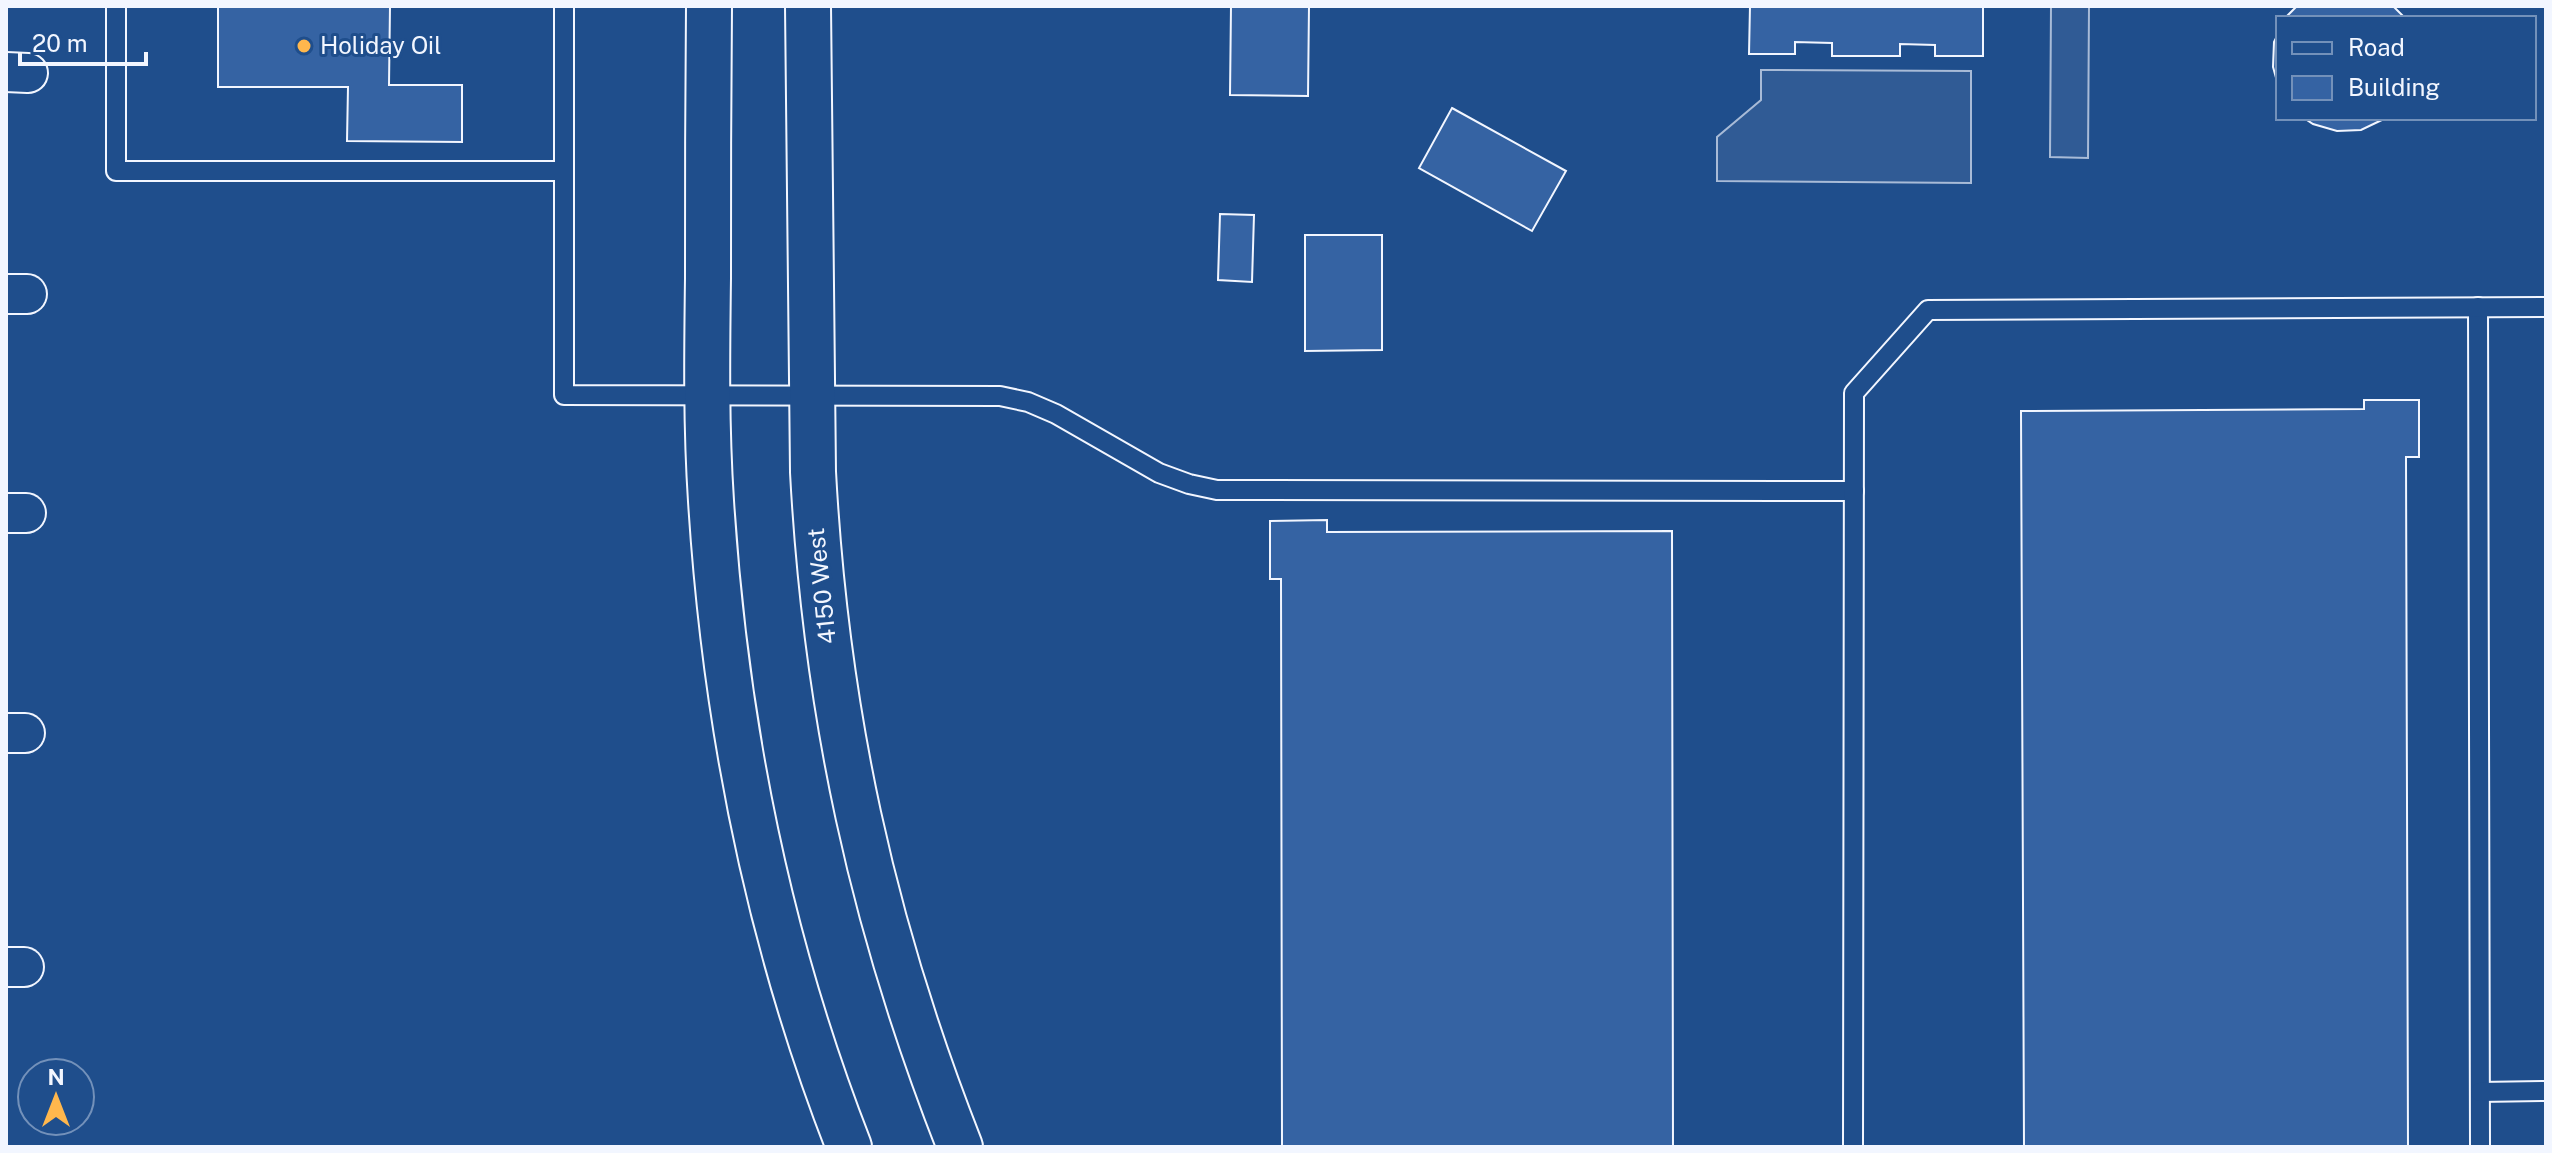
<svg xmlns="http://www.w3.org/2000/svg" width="2552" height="1153" font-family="'Public Sans',sans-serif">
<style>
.parking{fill:#305b95;stroke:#a8bbd7;stroke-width:2}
.building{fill:#3563a3;stroke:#f2f6ff;stroke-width:2}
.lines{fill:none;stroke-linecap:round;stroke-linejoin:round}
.service-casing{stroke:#f2f6ff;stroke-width:22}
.minor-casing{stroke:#f2f6ff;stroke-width:42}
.tertiary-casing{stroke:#f2f6ff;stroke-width:48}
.service{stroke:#1f4e8c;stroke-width:18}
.minor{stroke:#1f4e8c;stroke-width:38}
.tertiary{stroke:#1f4e8c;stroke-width:44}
.poi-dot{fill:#ffb74d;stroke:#1f4e8c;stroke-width:3}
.labels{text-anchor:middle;stroke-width:6;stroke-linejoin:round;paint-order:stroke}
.poi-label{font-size:24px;fill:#f2f6ff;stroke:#1f4e8c;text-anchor:start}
.street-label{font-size:24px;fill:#f2f6ff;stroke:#1f4e8c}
</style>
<rect width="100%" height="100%" fill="#1f4e8c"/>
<g class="parking">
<path d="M2051,6H2089L2088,158L2050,157Z"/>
<path d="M1761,70L1971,71V183L1717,181V137L1761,100Z"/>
</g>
<g class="building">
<path d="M218,6H390L389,85H462V142L347,141L348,87H218Z"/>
<path d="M1231,6H1309L1308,96L1230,95Z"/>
<path d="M1750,6H1983V56H1935V45L1900,44V56H1832V43L1795,42V54H1749Z"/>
<path d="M2297,6H2393L2405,18H2285Z"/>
<path d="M2278,34V85L2273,67L2274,42Z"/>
<path d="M1452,108L1566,171L1532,231L1419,168Z"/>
<path d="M2304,118H2386L2361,130L2337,131L2313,124Z"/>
<path d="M1220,214L1254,215L1252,282L1218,280Z"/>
<path d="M1305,235H1382V350L1305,351Z"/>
<path d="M2364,400H2419V457H2406L2408,1147H2024L2021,411L2364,409Z"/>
<path d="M1327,520V532L1672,531L1673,1147H1282L1281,579H1270V521Z"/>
</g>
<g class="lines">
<g class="service-casing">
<g id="service">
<path d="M116,6V171H564"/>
<path d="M564,6V395L1000,396L1028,402L1056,414L1159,473L1189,484L1217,490L1854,491"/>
<path d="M2478,307L2480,1147"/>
<path d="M2480,1092L2546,1091"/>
<path d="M1853,1147L1854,393L1928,310L2546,307"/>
</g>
</g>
<g class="minor-casing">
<g id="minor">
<path d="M6,72L28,73"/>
<path d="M6,294H27"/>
<path d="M6,513H26"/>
<path d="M6,733H25"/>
<path d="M6,967H24"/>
</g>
</g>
<g class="tertiary-casing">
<g id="tertiary">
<path d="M709,6C708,97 708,187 708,278C707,352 706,426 711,501C725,722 768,940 849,1147"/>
<path d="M808,6L813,472C826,711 872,924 960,1147"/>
</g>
</g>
<use href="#service" class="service"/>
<use href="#minor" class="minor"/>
<use href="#tertiary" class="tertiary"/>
</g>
<circle class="poi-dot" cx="304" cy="46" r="8"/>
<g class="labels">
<g class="poi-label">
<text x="320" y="54">Holiday Oil</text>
</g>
<g class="street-label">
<text transform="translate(822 586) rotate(-96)" y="8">4150 West</text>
</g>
</g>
<rect width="2552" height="1153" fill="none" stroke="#f2f6ff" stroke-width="16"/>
<rect x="2276" y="16" width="260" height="104" fill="#1f4e8c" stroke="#7391ba" stroke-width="2"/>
<rect x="2292" y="42" width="40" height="12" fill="#1f4e8c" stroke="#7391ba" stroke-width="2"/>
<text x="2348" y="56" font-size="24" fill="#f2f6ff">Road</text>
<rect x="2292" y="76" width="40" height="24" fill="#3563a3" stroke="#7391ba" stroke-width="2"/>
<text x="2348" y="96" font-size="24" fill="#f2f6ff">Building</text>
<g transform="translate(56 1097)"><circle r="38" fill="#1f4e8c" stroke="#7391ba" stroke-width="2"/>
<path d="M0-6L14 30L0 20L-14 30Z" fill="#ffb74d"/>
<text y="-12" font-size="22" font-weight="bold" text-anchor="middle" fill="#f2f6ff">N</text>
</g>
<path d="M20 52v12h126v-12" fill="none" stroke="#f2f6ff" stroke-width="4"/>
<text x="32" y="52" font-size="24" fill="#f2f6ff" stroke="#1f4e8c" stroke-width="6" paint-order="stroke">20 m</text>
</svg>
